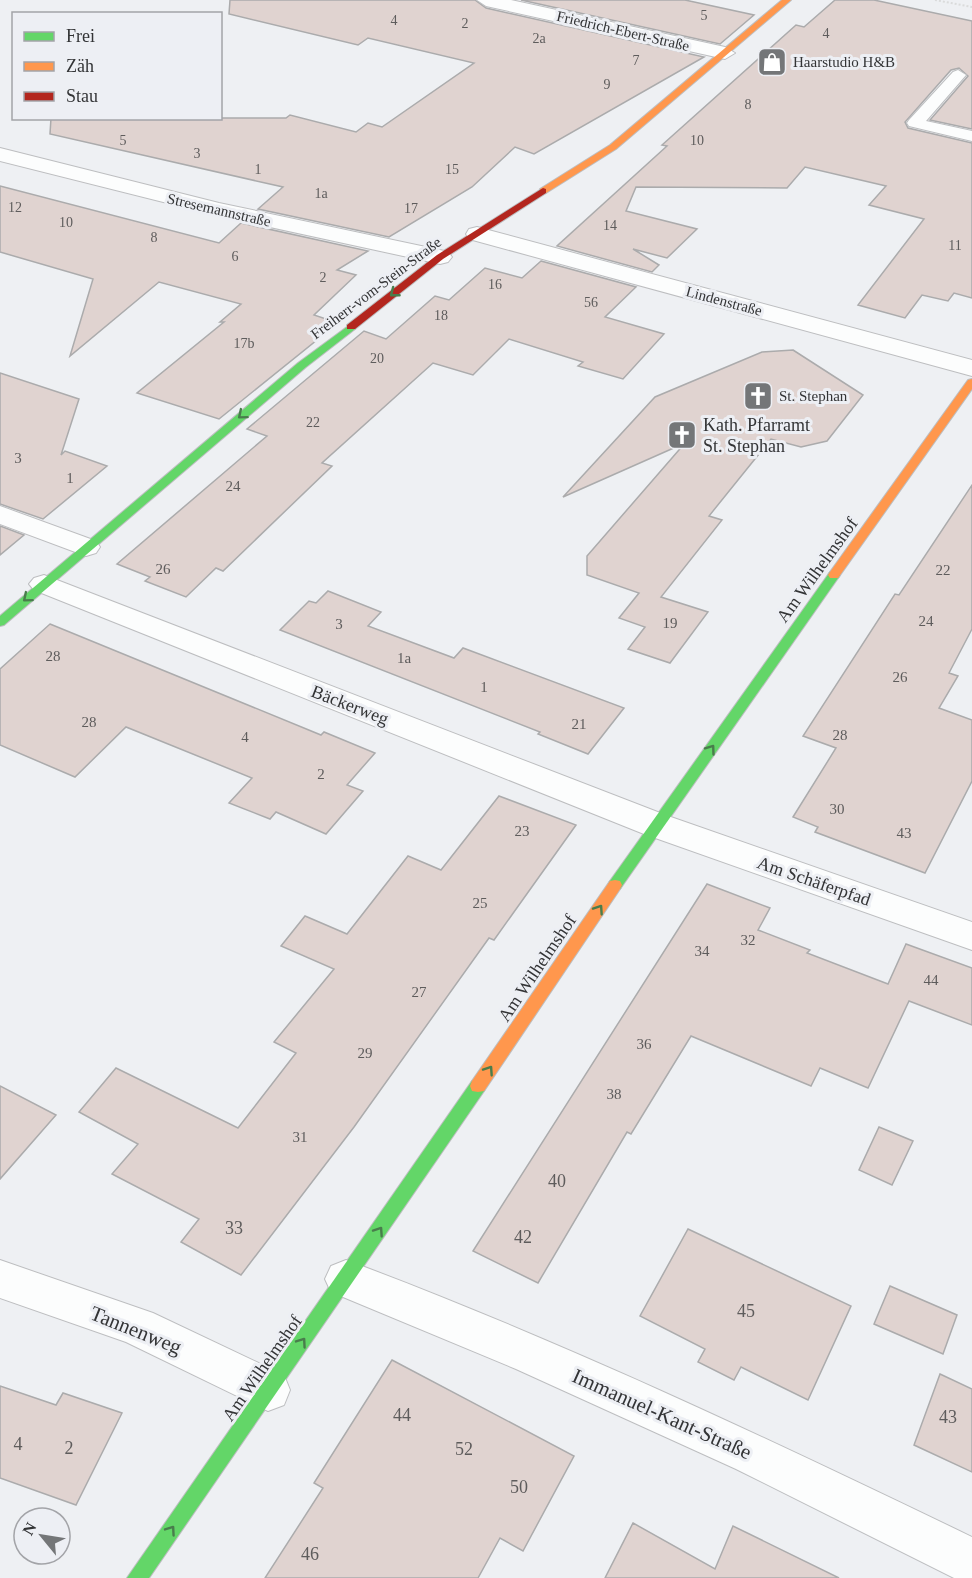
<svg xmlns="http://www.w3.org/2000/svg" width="972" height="1578" font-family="'Times New Roman',serif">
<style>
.building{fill:#e0d3d0;stroke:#ababac;stroke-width:1.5}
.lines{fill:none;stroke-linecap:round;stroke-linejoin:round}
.lane-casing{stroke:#bdbec0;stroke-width:2}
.street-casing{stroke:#bdbec0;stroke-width:2}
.fast-casing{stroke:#bdbec0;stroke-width:2}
.slow-casing{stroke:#bdbec0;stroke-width:2}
.jam-casing{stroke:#bdbec0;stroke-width:2}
.path{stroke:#dadbdb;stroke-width:2;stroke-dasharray:2 2;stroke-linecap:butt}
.lane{fill:#fcfdfd;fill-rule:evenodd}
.street{fill:#fcfdfd;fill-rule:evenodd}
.fast{fill:#63d668;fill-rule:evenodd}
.slow{fill:#ff974d;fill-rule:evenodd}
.jam{fill:#b3261e;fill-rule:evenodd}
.oneway{stroke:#497d4c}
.labels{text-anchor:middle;stroke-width:6;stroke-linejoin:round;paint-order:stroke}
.far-number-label{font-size:14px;fill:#5e5c5c}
.far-street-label{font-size:15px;fill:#333436;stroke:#edeff4}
.far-poi-label{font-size:15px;fill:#333436;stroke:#edeff4;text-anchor:start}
.number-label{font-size:15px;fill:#5e5c5c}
.poi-label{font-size:18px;fill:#333436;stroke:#edeff4;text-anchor:start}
.street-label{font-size:18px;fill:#333436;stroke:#edeff4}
.near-number-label{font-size:18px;fill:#5e5c5c}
.near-street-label{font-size:21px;fill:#333436;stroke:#edeff4}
</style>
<rect width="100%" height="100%" fill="#eef0f3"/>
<g class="building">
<path d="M230,0H475L486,8L704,57L534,154L515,147L472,187L389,237L258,209L283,187L50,134L51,118H286L290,115L356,132L368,123L382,127L474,63L368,38L358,45L229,14Z"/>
<path d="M521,0H685L754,15L720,44Z"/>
<path d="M835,0H874L972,21V129L930,120L968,76L959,68L951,70L905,122L908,128L972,143V298L954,293L948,301L922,295L905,318L858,305L924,219L869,205L886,186L805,167L787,188L636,187L626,211L697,229L667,258L633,249L659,265L652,272L557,246L667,146L662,145L796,25L804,27Z"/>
<path d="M0,186L219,243L241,223L368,251L337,270L356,275L314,315L338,323L219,419L137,393L224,322H220L241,304L159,282L70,356L93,279L0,252Z"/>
<path d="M541,261L636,287L605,317L664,334L623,379L578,366L583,362L509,339L473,375L433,363L322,463L332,466L223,571L216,568L186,597L145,581L150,577L117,564L267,436L247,429L364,331L386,339L435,296L449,300L485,268L522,278Z"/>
<path d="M793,350L863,395L827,441L801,447L771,439L709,516L722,520L661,597L708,612L670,663L628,649L645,627L619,618L639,593L587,575V556L685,443L563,497L655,397L762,352Z"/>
<path d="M0,373L79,399L61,455L65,451L107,466L43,519L0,504Z"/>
<path d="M972,485V629L949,673L958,676L939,708L972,720V781L925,873L815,832L818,827L793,817L836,748L803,736L895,594L899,595Z"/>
<path d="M0,526L24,535L0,555Z"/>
<path d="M328,591L381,612L368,626L454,658L463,648L624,708L588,754L538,734L540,732L280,630L309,601L316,603Z"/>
<path d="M50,624L321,735L324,732L375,753L347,785L363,791L326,834L276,812L270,819L229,803L252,778L126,727L75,777L0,745V669Z"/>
<path d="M499,796L576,825L494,940L489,938L354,1127L241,1275L181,1242L199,1219L112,1174L138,1144L79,1112L116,1068L238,1128L296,1053L274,1042L334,969L281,946L305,916L347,934L408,856L441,870Z"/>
<path d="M707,884L770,908L758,930L810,950L807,953L888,984L906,944L972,968V1025L909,1001L868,1088L820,1068L811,1086L691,1036L631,1134L627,1132L538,1283L473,1251Z"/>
<path d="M0,1086L56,1115L0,1179Z"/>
<path d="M879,1127L913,1141L892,1185L859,1170Z"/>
<path d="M688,1229L851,1306L808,1400L741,1367L734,1380L698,1362L705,1349L640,1316Z"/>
<path d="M890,1286L957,1315L943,1354L874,1324Z"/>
<path d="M392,1360L574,1456L523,1551L500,1538L478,1578H265L323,1488L314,1483Z"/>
<path d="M940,1374L972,1389V1472L914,1445Z"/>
<path d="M0,1386L56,1405L63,1393L122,1413L76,1505L0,1478Z"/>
<path d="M633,1523L715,1569L733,1526L839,1578H605Z"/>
</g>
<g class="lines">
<g class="lane-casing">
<path id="lane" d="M958,70L966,75L926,121L972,131V141L909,126L907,123L909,120L953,72Z"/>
</g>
<g class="street-casing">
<g id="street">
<path d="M477,0H511L725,47L735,53L725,59L486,6Z"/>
<path d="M0,148L219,203L440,250L448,252L452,257L448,262L440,264L219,216L0,161Z"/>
<path d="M477,227L972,360V376L469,239L466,234L469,229Z"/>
<path d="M0,506L96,541L100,547L96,553L86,556L0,524Z"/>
<path d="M44,575L668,816L972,922V950L644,834L34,590L29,584L34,578Z"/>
<path d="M0,1260L153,1313L284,1375L290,1390L284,1405L268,1411L126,1342L0,1298Z"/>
<path d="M346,1260C560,1340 767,1438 972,1537V1578H954L736,1469L516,1369L331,1292L325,1279L331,1266Z"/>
</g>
</g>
<g class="fast-casing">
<g id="fast">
<path d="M351,324L356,327L355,329L306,367L4,625L0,626V616L298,363Z"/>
<path d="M834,571L838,572L840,575L838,578L620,889H610L608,885L610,881L830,572Z"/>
<path d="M478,1080L484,1081L486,1086L484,1091L149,1578H127L472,1081Z"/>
</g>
</g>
<g class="slow-casing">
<g id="slow">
<path d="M782,0H791L616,149L546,193H540V189L610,145Z"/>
<path d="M972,379V389L838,578H830L828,575L830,572L968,380Z"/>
<path d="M615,880L620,881L622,885L620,889L484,1091L478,1092L472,1091L470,1086L472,1081L610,881Z"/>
</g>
</g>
<g class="jam-casing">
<path id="jam" d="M543,188L546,189V193L443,259L355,329H347V325L437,255Z"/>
</g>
<path class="path" d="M935,0L972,7"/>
<use href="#lane" class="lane"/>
<use href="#street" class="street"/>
<use href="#fast" class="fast"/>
<use href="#slow" class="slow"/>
<use href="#jam" class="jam"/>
</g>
<defs><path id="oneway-chevron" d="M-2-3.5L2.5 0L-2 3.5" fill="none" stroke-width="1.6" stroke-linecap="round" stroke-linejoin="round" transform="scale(1.5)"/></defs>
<g class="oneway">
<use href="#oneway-chevron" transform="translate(394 293) rotate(142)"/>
<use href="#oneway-chevron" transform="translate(242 415) rotate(140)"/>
<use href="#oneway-chevron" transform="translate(27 598) rotate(140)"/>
<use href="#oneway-chevron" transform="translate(711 749) rotate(-54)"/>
<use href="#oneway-chevron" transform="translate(599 909) rotate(-56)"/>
<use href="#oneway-chevron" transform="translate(489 1070) rotate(-56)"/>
<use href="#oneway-chevron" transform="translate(379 1231) rotate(-56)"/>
<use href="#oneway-chevron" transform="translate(302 1342) rotate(-55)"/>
<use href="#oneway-chevron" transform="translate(171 1530) rotate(-55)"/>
</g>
<defs>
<g id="shop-square" transform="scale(1.5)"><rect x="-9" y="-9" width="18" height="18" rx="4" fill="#747678" stroke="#edeff4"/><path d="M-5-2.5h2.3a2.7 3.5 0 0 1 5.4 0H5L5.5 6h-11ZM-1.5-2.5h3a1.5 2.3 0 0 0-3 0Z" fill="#fff"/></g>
<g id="church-square" transform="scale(1.5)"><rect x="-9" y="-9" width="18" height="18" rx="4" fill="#747678" stroke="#edeff4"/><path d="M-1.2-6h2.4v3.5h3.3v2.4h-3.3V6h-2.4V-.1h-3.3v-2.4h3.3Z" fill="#fff"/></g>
</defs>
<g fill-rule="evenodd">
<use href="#shop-square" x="772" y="62"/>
<use href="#church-square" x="758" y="396"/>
<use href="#church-square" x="682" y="435"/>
</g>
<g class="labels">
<g class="far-number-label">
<text x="704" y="20">5</text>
<text x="394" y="25">4</text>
<text x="465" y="28">2</text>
<text x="826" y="38">4</text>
<text x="539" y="43">2a</text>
<text x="636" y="65">7</text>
<text x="607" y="89">9</text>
<text x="748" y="109">8</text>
<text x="123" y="145">5</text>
<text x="697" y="145">10</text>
<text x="197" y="158">3</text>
<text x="258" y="174">1</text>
<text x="452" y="174">15</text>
<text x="321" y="198">1a</text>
<text x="15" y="212">12</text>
<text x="411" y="213">17</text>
<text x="66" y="227">10</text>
<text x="610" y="230">14</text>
<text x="154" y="242">8</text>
<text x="955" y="250">11</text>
<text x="235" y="261">6</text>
<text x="323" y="282">2</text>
<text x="495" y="289">16</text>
<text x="591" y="307">56</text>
<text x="441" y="320">18</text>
<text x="244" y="348">17b</text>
<text x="377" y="363">20</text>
<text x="313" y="427">22</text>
</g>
<g class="far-street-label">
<text transform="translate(623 31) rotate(13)" y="5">Friedrich-Ebert-Straße</text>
<text transform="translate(219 210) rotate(13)" y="5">Stresemannstraße</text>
<text transform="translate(376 288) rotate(-37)" y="5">Freiherr-vom-Stein-Straße</text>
<text transform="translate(724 301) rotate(15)" y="5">Lindenstraße</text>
</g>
<g class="far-poi-label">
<text x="793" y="67">Haarstudio H&amp;B</text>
<text x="779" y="401">St. Stephan</text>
</g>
<g class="number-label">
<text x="18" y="463">3</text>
<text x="70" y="483">1</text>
<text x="233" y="491">24</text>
<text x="163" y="574">26</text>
<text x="943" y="575">22</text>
<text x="926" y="626">24</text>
<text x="670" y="628">19</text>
<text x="339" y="629">3</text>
<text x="53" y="661">28</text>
<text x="404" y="663">1a</text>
<text x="900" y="682">26</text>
<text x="484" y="692">1</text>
<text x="89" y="727">28</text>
<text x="579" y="729">21</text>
<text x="840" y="740">28</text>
<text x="245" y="742">4</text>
<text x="321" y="779">2</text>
<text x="837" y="814">30</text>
<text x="522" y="836">23</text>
<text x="904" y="838">43</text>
<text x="480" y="908">25</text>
<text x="748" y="945">32</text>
<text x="702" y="956">34</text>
<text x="931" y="985">44</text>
<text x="419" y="997">27</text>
<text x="644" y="1049">36</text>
<text x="365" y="1058">29</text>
<text x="614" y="1099">38</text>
<text x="300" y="1142">31</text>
</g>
<g class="poi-label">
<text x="703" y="431">Kath. Pfarramt<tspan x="703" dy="21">St. Stephan</tspan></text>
</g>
<g class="street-label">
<text transform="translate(817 570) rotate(-54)" y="6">Am Wilhelmshof</text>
<text transform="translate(350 705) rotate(21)" y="6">Bäckerweg</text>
<text transform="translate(814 881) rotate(19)" y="6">Am Schäferpfad</text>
<text transform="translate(537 968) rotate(-56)" y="6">Am Wilhelmshof</text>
<text transform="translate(262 1368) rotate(-55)" y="6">Am Wilhelmshof</text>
</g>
<g class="near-number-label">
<text x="557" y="1187">40</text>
<text x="234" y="1234">33</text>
<text x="523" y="1243">42</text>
<text x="746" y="1317">45</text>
<text x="402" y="1421">44</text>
<text x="948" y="1423">43</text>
<text x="18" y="1450">4</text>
<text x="69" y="1454">2</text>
<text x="464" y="1455">52</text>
<text x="519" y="1493">50</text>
<text x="310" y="1560">46</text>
</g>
<g class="near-street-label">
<text transform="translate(136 1330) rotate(22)" y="7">Tannenweg</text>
<text transform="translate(662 1414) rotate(24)" y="7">Immanuel-Kant-Straße</text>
</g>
</g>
<rect x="12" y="12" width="210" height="108" fill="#edeff4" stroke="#a3a4a8" stroke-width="1.5"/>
<rect x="24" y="32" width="30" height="9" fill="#63d668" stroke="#a3a4a8" stroke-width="1.5"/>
<text x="66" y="42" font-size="18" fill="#333436">Frei</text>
<rect x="24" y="62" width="30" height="9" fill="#ff974d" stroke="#a3a4a8" stroke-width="1.5"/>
<text x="66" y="72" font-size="18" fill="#333436">Zäh</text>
<rect x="24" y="92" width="30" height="9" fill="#b3261e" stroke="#a3a4a8" stroke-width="1.5"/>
<text x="66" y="102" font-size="18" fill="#333436">Stau</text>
<g transform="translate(42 1536) rotate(300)"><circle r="28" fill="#edeff4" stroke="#a3a4a8" stroke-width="1.5"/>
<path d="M0-4.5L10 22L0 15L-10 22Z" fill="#747678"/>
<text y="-9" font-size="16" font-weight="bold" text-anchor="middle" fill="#333436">N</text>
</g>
</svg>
